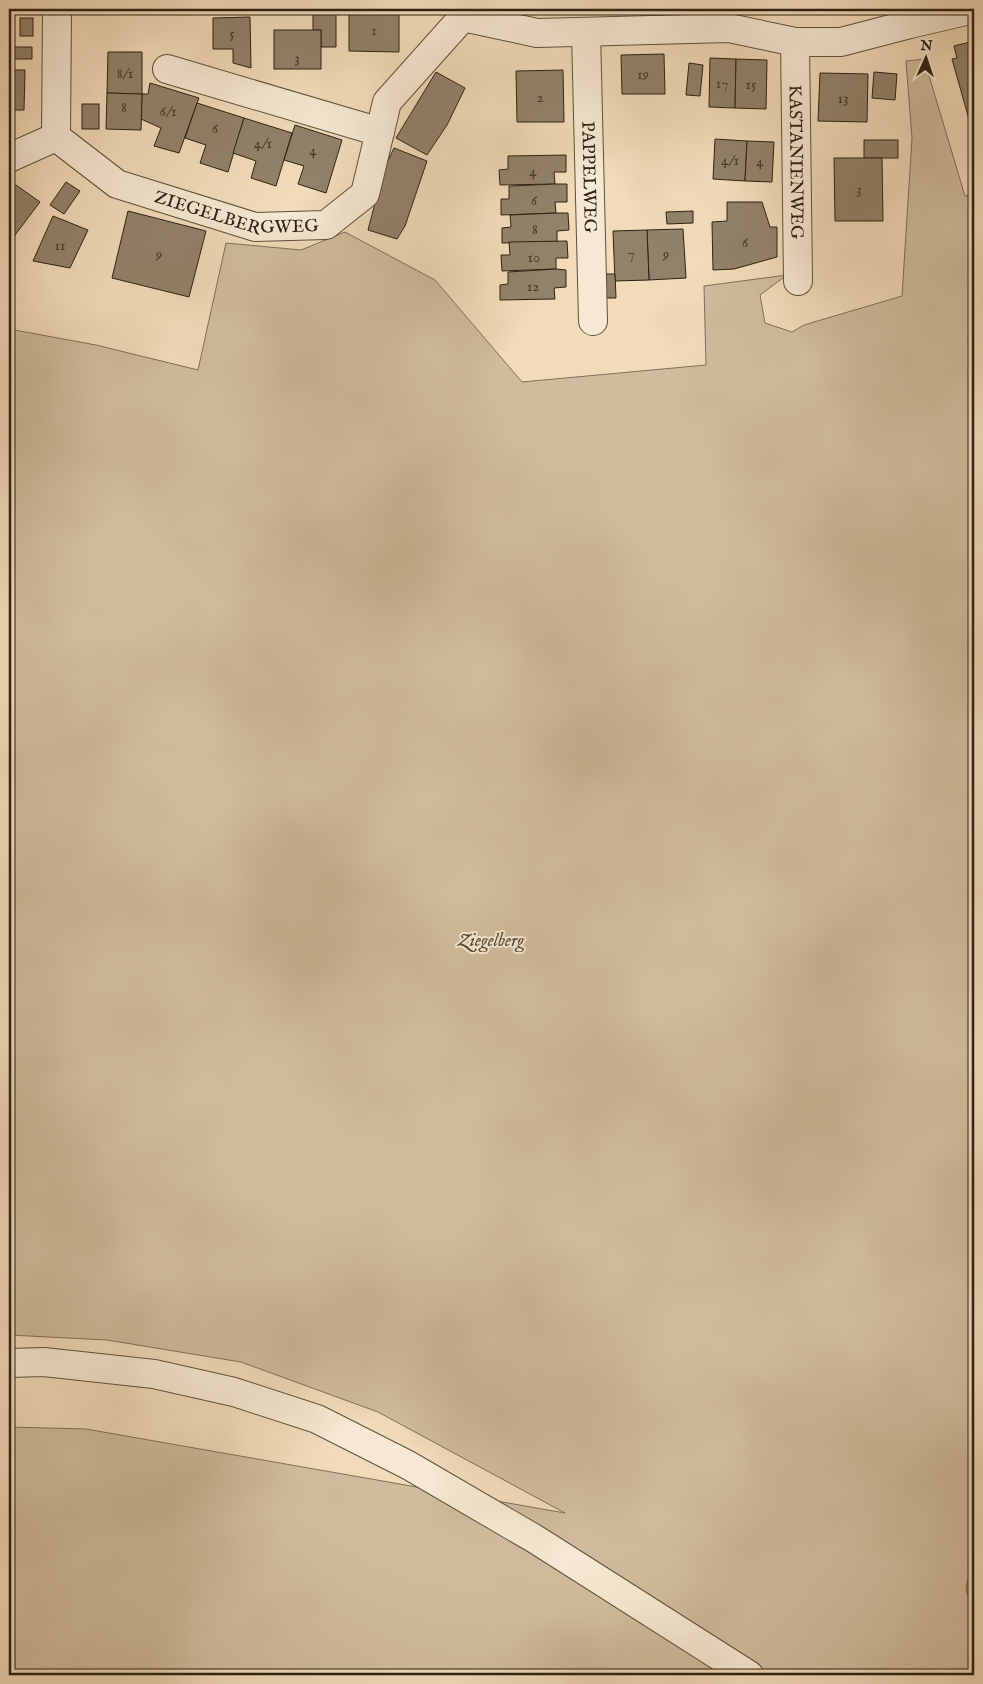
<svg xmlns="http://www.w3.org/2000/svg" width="983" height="1684" font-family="'IM FELL English',serif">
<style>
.green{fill:#d0bc9d;stroke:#7e6f58}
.water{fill:#ae9c81;stroke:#7a6b55}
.building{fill:#92826a;stroke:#2c2214}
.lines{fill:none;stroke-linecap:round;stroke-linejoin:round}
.minor-casing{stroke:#5d503d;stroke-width:30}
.minor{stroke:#f6e8d2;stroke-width:28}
.labels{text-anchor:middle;stroke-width:4;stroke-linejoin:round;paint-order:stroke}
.number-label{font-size:15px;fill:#463a2a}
.street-label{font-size:18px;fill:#2c2214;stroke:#f6e8d2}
.park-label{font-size:18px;font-style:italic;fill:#554836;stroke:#f6e8d2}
</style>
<rect width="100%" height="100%" fill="#f1dbb9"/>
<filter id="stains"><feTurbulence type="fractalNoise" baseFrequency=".004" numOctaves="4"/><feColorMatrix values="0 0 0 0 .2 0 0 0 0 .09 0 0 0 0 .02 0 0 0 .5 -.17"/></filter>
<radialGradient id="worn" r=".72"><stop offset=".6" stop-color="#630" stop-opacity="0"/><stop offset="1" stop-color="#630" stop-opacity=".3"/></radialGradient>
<path class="green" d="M924,59L965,196L974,195V1675H9V1427L86,1429L565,1513L378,1412L241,1362L107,1340L9,1335V329L96,345L198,370L226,243L301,250L345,232L435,280L522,382L706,365L704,286L787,275L760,295L765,323L792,332L804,325L902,296L912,138L906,61Z"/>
<path class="water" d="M974,1572V1603C963,1593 964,1582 974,1572Z"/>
<g class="building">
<path d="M349,9H399V52L349,51Z"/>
<path d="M313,13L336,14V47H321V30H313Z"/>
<path d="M250,17L251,68L233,63V49H213V18Z"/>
<rect x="20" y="18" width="13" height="18"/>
<rect x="274" y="30" width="47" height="39"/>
<path d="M974,41V137L952,59L957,58L954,46Z"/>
<path d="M10,47H32V59H9Z"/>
<path d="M108,52H142V94L107,93Z"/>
<path d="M664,54L665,94H622L621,55Z"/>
<path d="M710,58L736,59L735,108L709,107Z"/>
<path d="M736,59L767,60L766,109L735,108Z"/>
<path d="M689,63L703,65L700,96L686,95Z"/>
<path d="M9,70H25L24,110H9Z"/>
<path d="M563,70L564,122H517L516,71Z"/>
<path d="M436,72L465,88L447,125L427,155L396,138Z"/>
<path d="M874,72L897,74L895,100L872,98Z"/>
<path d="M820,73L868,74L867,122L818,121Z"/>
<path d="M150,83L199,98L179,153L154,146L161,128L141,119L142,94H148Z"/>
<path d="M107,93L142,94L141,130L106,129Z"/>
<path d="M197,103L244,118L228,172L200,163L206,145L185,138Z"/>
<rect x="82" y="104" width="17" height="25"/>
<path d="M244,118L292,133L276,186L251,178L256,161L233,153Z"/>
<path d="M295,125L342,140L326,193L298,184L304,166L284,160Z"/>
<path d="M715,139L747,141L745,181L713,179Z"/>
<rect x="864" y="140" width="34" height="18"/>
<path d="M747,141L774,142L772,182L745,181Z"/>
<path d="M394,148L427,161L405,226L397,239L368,230L384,169Z"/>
<path d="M566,155V172H554L555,184L500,185L499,170L508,169V156Z"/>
<path d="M834,158H882L883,221H835Z"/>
<path d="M66,182L80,191L64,214L50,205Z"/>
<path d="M555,184H567V202H555L556,213L501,215V199H509V186Z"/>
<path d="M16,185L40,202L9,243V189Z"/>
<path d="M727,202H762L770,227H777V257L734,269L713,270L712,222L727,221Z"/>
<path d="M128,211L206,231L189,297L112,278Z"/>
<path d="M693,211V223L667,224L666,212Z"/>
<path d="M556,213H568L569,230L557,231V242L502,243V228L511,227L510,215Z"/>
<path d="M53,216L88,230L70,268L33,261Z"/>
<path d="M683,229L686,278L649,280L647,230Z"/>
<path d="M647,230L649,280L615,281L613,231Z"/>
<path d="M567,241L568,258H556V269L502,271L501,255H510L509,242Z"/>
<path d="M556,269L566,270V287L554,288L555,299L500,300V285L508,284V272Z"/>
<path d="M604,274H615L616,298H605Z"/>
</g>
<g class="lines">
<g class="minor-casing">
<g id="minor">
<path id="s1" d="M57,9L56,137L117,184L255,227L326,225L365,194L387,102L463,17"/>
<path d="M462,9L463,17L537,33L729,28L795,42H841L910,24L974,9"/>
<path id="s2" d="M586,32L593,321"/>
<path id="s3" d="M795,42L798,281"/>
<path d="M167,69L380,132"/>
<path d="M9,158L56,137"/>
<path d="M9,1363L44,1362L154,1374L234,1392L317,1419L408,1465L535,1539L749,1675"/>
</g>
</g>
<use href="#minor" class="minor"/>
</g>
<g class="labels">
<g class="number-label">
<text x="374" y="35">1</text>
<text x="232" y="38">5</text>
<text x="297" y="63">3</text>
<text x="125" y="78">8/1</text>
<text x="643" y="79">19</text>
<text x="722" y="88">17</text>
<text x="751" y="89">15</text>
<text x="540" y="102">2</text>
<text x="843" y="103">13</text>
<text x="124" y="112">8</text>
<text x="168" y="116">6/1</text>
<text x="215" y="133">6</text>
<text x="263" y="148">4/1</text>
<text x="313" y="155">4</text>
<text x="730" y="165">4/1</text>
<text x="760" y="166">4</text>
<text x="533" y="176">4</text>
<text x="859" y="194">3</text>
<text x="534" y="205">6</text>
<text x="535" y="234">8</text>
<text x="745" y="247">6</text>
<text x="60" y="250">11</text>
<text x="631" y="258">7</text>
<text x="159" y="259">9</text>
<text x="666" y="259">9</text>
<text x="534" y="262">10</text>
<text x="533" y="291">12</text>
</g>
<g class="street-label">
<text dy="6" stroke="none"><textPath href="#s3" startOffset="120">KASTANIENWEG</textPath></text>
<text dy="6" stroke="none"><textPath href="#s2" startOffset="145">PAPPELWEG</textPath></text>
<text dy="6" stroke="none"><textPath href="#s1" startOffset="329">ZIEGELBERGWEG</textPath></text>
</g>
<g class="park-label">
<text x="491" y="946">Ziegelberg</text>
</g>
</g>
<rect width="983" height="1684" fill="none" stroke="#f1dbb9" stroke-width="30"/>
<rect x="10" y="10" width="963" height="1664" fill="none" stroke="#2c2214" stroke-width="2.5"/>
<rect x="15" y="15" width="953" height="1654" fill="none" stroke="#2c2214"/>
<g transform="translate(926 58) rotate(3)" stroke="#f6e8d2" stroke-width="4" paint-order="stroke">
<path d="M0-4L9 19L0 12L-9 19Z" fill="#2c2214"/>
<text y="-8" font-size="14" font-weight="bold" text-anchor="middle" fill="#2c2214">N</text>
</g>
<rect width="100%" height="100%" filter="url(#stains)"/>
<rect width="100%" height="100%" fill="url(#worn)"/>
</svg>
